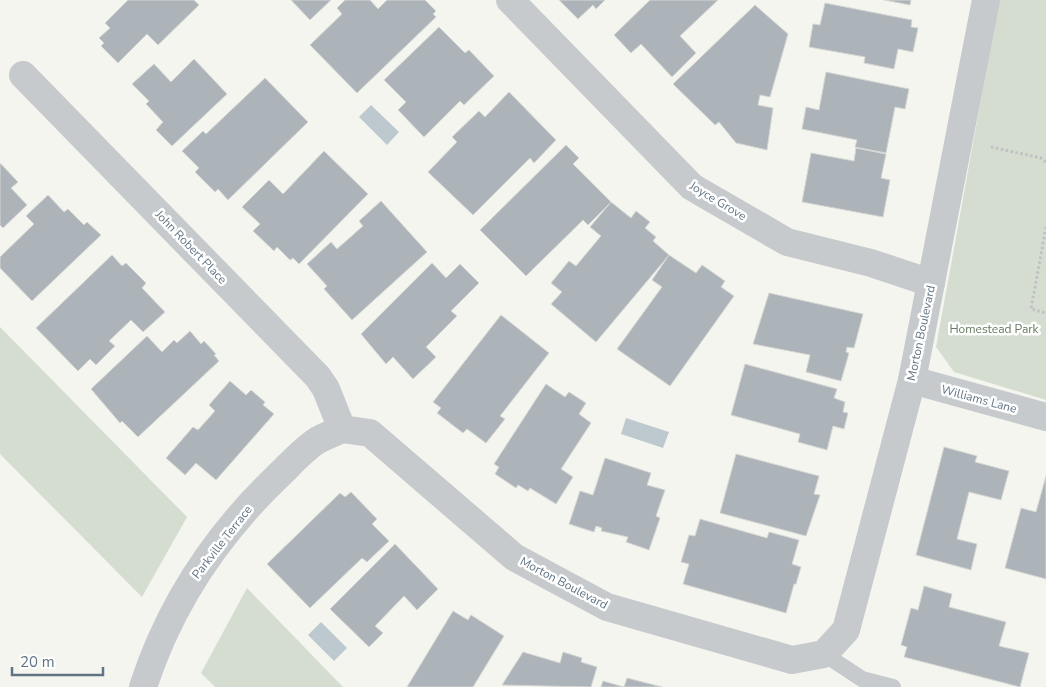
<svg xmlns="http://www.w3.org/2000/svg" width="1046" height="687" font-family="'Nunito Sans',sans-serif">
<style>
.green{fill:#d5ddd1}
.water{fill:#bdc9ce}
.building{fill:#acb4b9;stroke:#d6d6d3}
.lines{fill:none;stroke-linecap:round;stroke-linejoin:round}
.path{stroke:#c0c1c3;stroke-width:3;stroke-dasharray:2.5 2.5;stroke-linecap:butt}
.service{stroke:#c7cacd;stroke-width:16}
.minor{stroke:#c7cacd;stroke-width:28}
.labels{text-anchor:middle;stroke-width:5;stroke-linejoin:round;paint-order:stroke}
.street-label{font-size:12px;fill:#617484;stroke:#fff}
.park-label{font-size:12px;fill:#667b60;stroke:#fff}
</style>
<rect width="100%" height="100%" fill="#f5f5f0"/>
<g class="green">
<path d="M999,0H1046V400L954,372L936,347Z"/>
<path d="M0,327L187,517L142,597L0,454Z"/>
<path d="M247,588L343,687H215L201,673Z"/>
</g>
<g class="water">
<path d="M371,105L399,132L387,145L359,117Z"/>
<path d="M626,418L669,432L663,448L621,434Z"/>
<path d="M321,622L347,648L334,661L308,635Z"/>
</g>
<g class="building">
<path d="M128,0H194L199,5L158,45L147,34L118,63L101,46L104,43L99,38L110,28L105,23Z"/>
<path d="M291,0H331L310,20Z"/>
<path d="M345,0H370L378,9L387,0H425L436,11L433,14L436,17L357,93L310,45L342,14L337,8Z"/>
<path d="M559,0H605L596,9L593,5L578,19Z"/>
<path d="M650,0H718L680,36L696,53L672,77L641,44L631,53L614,35Z"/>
<path d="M884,0H911L910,5Z"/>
<path d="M825,3L912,20L911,27L918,28L913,52L898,49L894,69L864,63L865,57L809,47L813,24L820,25Z"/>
<path d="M755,5L788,34L770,97L760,95L758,105L773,108L767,150L736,143L719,122L715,125L673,84Z"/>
<path d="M439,27L465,53L469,50L494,76L464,105L460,101L424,137L398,110L406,102L384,80Z"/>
<path d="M194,59L227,94L172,146L156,130L163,122L146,104L149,101L132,84L154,64L171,82Z"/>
<path d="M826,72L909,89L905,109L895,107L886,153L855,147L857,140L802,129L806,107L819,110Z"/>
<path d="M265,78L308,122L228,200L218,189L215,192L195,172L199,168L182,151L203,131L206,134Z"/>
<path d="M509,92L556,140L534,163L530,158L473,215L428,172L457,142L452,137L479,111L485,117Z"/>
<path d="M566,145L579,158L573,164L611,202L588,225L583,220L526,276L480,230Z"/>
<path d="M856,148L886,154L881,178L890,180L883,217L802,202L811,153L854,161Z"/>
<path d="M324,151L368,194L299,264L293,258L290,260L277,247L274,251L253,231L260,224L242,207L269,180L283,194Z"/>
<path d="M0,163L18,182L11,188L27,205L3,228L0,225Z"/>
<path d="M48,195L64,212L68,209L84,225L87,222L101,235L32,301L0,268V257L34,224L26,216Z"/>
<path d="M381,201L427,252L352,320L324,289L327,286L307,264L331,242L337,249L363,226L359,221Z"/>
<path d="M611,202L631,218L636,211L650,222L645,228L656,237L653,241L669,255L596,342L551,304L562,292L551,283L569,261L576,266L601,236L590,227Z"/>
<path d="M112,255L122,266L126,263L146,283L142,288L165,312L143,332L131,320L109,341L115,346L96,365L90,359L78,371L36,328Z"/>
<path d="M669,255L696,273L702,265L725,281L721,287L734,296L670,386L617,349L662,287L652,280Z"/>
<path d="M432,263L446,278L460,264L479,283L451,311L457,316L426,347L436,357L413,379L393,357L386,364L361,334Z"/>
<path d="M769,293L863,314L854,348L847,347L846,352L849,353L841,381L806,372L810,355L753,344Z"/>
<path d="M501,315L549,353L500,416L505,419L486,443L467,429L463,433L437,413L441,408L433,402Z"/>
<path d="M190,331L201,344L204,341L216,354L214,355L219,361L138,437L122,421L120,423L91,389L147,336L162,352L174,340L177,343Z"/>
<path d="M745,364L837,389L834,398L845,402L843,412L848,413L844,429L833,426L827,450L798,442L800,434L731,415Z"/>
<path d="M230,381L246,395L251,390L265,402L263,405L274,414L216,480L196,463L185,475L166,458L193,427L198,430L215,411L209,405Z"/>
<path d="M546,384L565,397L569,392L586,403L579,414L591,423L561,469L573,477L556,504L530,488L528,491L518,485L516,488L495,474L499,467L494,464Z"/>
<path d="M944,447L977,456L975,462L1009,471L1001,500L969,492L957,539L977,544L971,570L916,555Z"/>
<path d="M736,454L819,476L814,494L820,495L806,536L720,513Z"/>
<path d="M605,458L651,473L647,485L665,490L656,516L660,518L649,550L626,542L628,537L601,531L602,528L596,526L594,532L569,524L580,491L593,495Z"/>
<path d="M1046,476V579L1005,568L1021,508L1036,512Z"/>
<path d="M351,492L377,519L372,524L389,541L367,562L362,558L310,608L267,564L340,493L345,497Z"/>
<path d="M700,519L767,538L769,532L799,540L792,564L801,567L796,584H794L786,613L683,584L689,564L681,562L689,535L695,536Z"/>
<path d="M395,544L438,589L417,610L404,596L375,626L383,633L369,647L330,609Z"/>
<path d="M924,586L952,594L949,607L1006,622L999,646L1029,653L1020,687L904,657L907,647L901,645L911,608L918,610Z"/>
<path d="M453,611L468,620L471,615L504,636L473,687H407Z"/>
<path d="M523,652L560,663L563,652L582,658L581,662L597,667L591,687L502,685Z"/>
<path d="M627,678L662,687H601L603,681L624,687Z"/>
</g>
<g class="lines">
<g class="path">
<path d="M991,147L1041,158L1046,162"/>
<path d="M1046,227L1031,309L1046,313"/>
</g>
<path class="service" d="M824,654L862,679L893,687"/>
<g class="minor">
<path d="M510,0L692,187L787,242L871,263L931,283"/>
<path d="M23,75L318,377L326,389L342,429"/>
<path d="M912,380L1046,417"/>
<path d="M342,429L370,433L514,557L607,607L792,660L824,654L846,630L912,380L986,0"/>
<path d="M143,687C169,607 215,537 275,479C288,467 302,450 318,440C325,436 334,433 342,429"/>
</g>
</g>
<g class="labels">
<g class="street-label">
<text transform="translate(718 201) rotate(31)" y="4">Joyce Grove</text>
<text transform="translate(191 247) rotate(46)" y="4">John Robert Place</text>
<text transform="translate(921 333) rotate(-78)" y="4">Morton Boulevard</text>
<text transform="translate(979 399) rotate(15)" y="4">Williams Lane</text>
<text transform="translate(222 542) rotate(-52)" y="4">Parkville Terrace</text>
<text transform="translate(564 583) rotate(28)" y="4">Morton Boulevard</text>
</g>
<g class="park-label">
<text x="994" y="333">Homestead Park</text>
</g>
</g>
<path d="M12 667v8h91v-8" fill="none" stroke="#617484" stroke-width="2.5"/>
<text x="20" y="667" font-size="15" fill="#617484" stroke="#ffffff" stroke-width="4" paint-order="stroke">20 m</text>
</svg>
